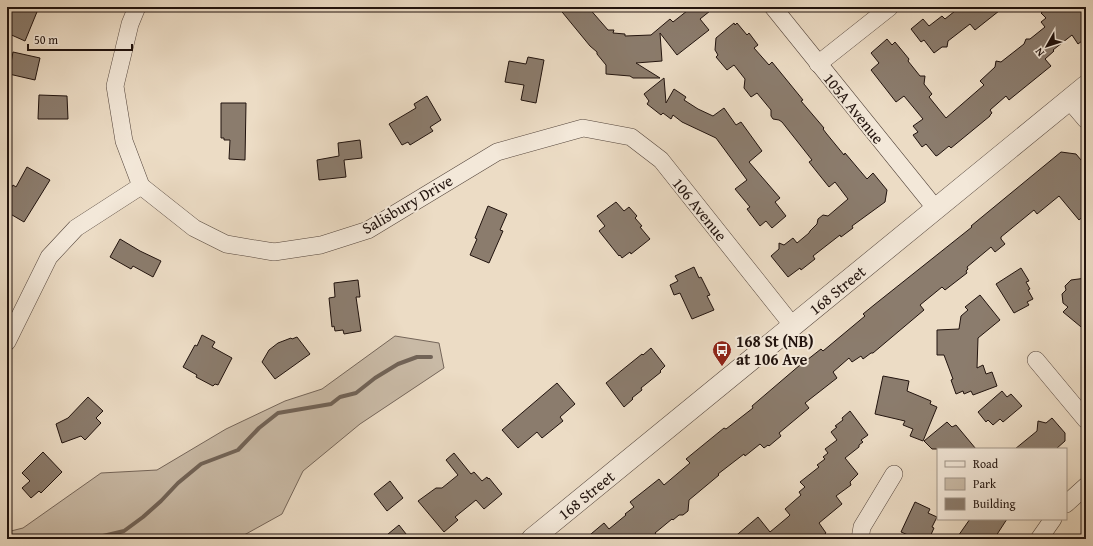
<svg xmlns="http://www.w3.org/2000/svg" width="1093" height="546" font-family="'Gentium Book Plus',serif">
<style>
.green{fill:#c9baa6;stroke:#75665a}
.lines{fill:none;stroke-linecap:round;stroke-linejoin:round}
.stream{stroke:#716357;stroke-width:4}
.building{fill:#8b7c6d;stroke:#21130e}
.minor-casing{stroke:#54453c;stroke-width:18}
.tertiary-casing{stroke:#54453c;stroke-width:22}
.minor{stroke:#f3e8d9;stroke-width:17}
.tertiary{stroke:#f3e8d9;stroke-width:21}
.labels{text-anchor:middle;stroke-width:4;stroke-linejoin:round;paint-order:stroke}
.street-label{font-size:16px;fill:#21130e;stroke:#f3e8d9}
.poi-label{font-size:16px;font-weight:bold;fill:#21130e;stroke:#f3e8d9;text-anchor:start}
</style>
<rect width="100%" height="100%" fill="#ecdcc5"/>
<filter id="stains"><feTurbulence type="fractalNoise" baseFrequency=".005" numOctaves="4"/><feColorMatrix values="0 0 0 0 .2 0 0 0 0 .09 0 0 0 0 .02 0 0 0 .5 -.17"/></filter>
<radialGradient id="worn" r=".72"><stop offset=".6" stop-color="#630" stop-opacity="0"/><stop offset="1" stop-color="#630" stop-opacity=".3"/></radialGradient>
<path class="green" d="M395,336L439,343L444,368L360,424L303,471L282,514L237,539H7V532L23,528L101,473L157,470L226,429L285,401L322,389Z"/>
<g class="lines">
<path class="stream" d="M97,539L103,536L124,531L143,517L161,501L178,483L201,464L238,450L259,428L278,413L331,404L340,397L356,393L375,378L398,364L417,357H431"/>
</g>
<g class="building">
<path d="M13,7H39L25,41L7,33V22Z"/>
<path d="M558,7H588L608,30H614L613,33L625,34V36L651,35L670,19L673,22L692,7H715L700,19L709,30L677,55L660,33L662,61L636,63L660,78H633L630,76L606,74V65L597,54V52L590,46Z"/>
<path d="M960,7H1004L975,30L970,24L948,41L947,47H942L934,53L924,40L921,42L911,29L923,19L929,26L942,16L945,19Z"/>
<path d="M1048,7H1086V38L1078,44L1072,35L1053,50L1054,51L1045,59L1051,66L1009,100L1006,96L990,110L992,113L990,115V116L951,148L949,146L938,155L936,156L926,144L922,147L913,135L918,132L913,126L923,119L904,96L896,102L871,70L879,63L871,53L887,39L892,45L895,42L909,59L908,61L920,76H925L924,84L932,94L929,97L946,118L984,85L980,81L995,67L996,61L1001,62L1024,44L1026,39H1030L1045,27L1041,22L1046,18L1041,13Z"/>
<path d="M734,23L735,25L737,23L747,35L749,33L758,45L754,48L769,65L772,62L803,100L801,101L824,128L823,129L826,133L844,155L845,153L867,179L873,173L887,190L885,202L852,226L853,228L841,237L840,235L813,256L815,259L801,270L800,268L788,277L771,256L779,249V243L784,245L793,238L797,243L809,233L810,231L817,224L818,219L823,215L828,216L848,199L835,182L829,187L809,162L812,160L782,122L779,120L773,119L771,116V110L757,93L751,97L744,88L745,79L734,65L727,70L716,57L718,55L715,50L716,38Z"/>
<path d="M13,52L40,58L35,80L9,74Z"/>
<path d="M528,57L544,60L536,103L521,100L524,85L505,82L509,61L526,64Z"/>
<path d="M664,78L666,103L674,89L686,97L684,100L698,109L713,116L724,108L736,125L741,122L762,151L749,162L780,198L775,202L786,216L772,228L766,221L760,226L747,209L750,207L735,189L747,180L716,138L682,122L673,115L671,119L663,113L661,115L647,104L649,101L644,94Z"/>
<path d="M39,95L67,96L68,119H38Z"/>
<path d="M427,96L441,120L430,127L433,131L410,145L408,142L402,145L389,124L416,108L414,104Z"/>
<path d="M221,103H246L245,160L229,159L230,140H224V138H221Z"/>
<path d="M360,140L362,158L344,160L346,177L319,180L317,160L339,156L338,143Z"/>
<path d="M1061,152L1076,154L1086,166V214L1079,220L1059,196L1037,214L1034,210L1001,237V239L1005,244L995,252L991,247L967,267L968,269L966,271L967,273L945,290L942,287L920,305L924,310L873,353H871L863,359L861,356L852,362L849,358L833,372L837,378L805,403L809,408L779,433L781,436L769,446L768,445L764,448L760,444L745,456L744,454L718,474L719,475L689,500L688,511L683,515H679L673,520L672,519L655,533L660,539H585L604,523L609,529L626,515L625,514L634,507L630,502L659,479L664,485L690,463L686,459L724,428L726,429L753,408L752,406L807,359V360L821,349L823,351L865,316L863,314L874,305L972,227L971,226Z"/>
<path d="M27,167L50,180L24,222L7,212V195L13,185L16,187Z"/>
<path d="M616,202L624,211L629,207L637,216L635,218L642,226L640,227L650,239L631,254L630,252L622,258L620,255L619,256L599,231L605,226L597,216Z"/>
<path d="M488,206L507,214L500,230L503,231L489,263L470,255L477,239L475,238Z"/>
<path d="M120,239L140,251L161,261L153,277L133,266L131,269L110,257Z"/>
<path d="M694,267L699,278L701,277L710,295L707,296L714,310L692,319L680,293L674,295L670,285L678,281L675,276Z"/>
<path d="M1021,268L1029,281L1026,282L1030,289L1028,290L1033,299L1027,302L1029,305L1014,313L996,284Z"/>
<path d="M1086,278V331L1063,312L1068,307L1063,303L1062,294L1066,290L1065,286L1071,280Z"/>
<path d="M358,280L360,297H356L361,331L344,334L343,330L335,331L334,326L332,327L329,298L335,297L334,283Z"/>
<path d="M980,295L1000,320L978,338L977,368L983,365L986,374L992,372L997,386L973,395L971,391L964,394L963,391L956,394L951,380L953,379L944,355H937V330L959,329L961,316L968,310L965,307Z"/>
<path d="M202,335L215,342L212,347L232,358L218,385L215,384L213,386L196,377L197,375L183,367L195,345L197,346Z"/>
<path d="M297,337L310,354L275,379L262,362L269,350L278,343L291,338L292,339Z"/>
<path d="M651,348L665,366L660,371L661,372L641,388L642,390L632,398L633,399L624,407L606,383L642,354L643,355Z"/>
<path d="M883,376L909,381L907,391L931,401L930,404L937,407L923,441L910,436L913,429L903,425L905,421L875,414Z"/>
<path d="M557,383L575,404L560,417L563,421L542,438L537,432L518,448L502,430Z"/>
<path d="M1002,391L1007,397L1011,394L1022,406L1003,422L1000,419L993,425L988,420L986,422L978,412Z"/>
<path d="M88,397L103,411L96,418L101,423L85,440L81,436L62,443L56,424L68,418Z"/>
<path d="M850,411L868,435L861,440L863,442L859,445V447L845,458L858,474L850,482L851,485L836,496L842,504L819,523L826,533L819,539H732L758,517L770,532L788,517L790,515L785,509L801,495L799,492L805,487L800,482L819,467L817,465L825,459L823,457L828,453L825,449L837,440L831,432L837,427L835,426L843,420L842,418Z"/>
<path d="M1052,418L1065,433V441L1056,449H1015L1037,431L1038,421L1046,423Z"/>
<path d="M947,422L952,427L956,425L976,449H932L924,441Z"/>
<path d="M43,452L62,472L41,493L39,491L31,498L22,488L30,481L22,473Z"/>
<path d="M454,453L471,474L474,472L482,481L487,477L488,479L489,478L502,494L484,509L476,500L455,517L458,520L444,532L418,501L436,488H442L458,475L446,460Z"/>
<path d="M390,481L403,498L387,511L374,494Z"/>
<path d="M915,502L930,509L928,513L937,517L932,527L934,528L929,539H906L908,535L901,532Z"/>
<path d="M970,519H1007L994,539H956Z"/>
<path d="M399,525L410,539H382Z"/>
</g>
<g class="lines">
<g class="minor-casing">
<g id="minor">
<path d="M137,7L130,24L115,86L124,141L141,186L194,228L226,244L274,252L321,245L368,230L497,152L583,128L631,137L661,160L793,326"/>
<path d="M773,7L936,209"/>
<path d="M818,64L890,7"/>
<path d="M1069,100L1086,120"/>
<path d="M7,342L49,257L76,228L141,186"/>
<path d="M1036,360L1086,420"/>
<path d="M1066,504L1086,486"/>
<path d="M860,539L862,527L894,474"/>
<path d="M1039,539L1053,519"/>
</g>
</g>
<g class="tertiary-casing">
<path id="tertiary" d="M532,539L1086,86"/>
</g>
<use href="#minor" class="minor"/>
<use href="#tertiary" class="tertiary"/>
</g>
<defs>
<g id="bus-pin" transform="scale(1)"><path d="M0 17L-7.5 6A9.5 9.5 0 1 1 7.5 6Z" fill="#8f2418" stroke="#f3e8d9"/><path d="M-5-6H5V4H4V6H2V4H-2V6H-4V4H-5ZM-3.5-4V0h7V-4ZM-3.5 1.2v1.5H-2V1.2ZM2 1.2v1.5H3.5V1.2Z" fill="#fff"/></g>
</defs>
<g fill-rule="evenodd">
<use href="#bus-pin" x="722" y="350"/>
</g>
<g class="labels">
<g class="street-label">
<text transform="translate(854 108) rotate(51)" y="6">105A Avenue</text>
<text transform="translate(407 204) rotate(-30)" y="6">Salisbury Drive</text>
<text transform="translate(700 209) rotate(51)" y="6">106 Avenue</text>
<text transform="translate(837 290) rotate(-39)" y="6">168 Street</text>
<text transform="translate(586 495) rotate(-39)" y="6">168 Street</text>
</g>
<g class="poi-label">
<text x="736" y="347">168 St (NB)<tspan x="736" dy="18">at 106 Ave</tspan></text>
</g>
</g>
<rect width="1093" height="546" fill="none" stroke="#ecdcc5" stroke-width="24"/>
<rect x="8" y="8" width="1077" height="530" fill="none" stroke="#21130e" stroke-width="2"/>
<rect x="12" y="12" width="1069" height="522" fill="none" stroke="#21130e"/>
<rect x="937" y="448" width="130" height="72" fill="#f3e8d9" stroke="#9f9388"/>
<rect x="945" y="461" width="20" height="6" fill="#f3e8d9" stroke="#9f9388"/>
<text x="973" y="468" font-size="12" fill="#21130e">Road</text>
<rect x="945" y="478" width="20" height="12" fill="#c9baa6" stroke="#9f9388"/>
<text x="973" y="488" font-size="12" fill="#21130e">Park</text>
<rect x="945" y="498" width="20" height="12" fill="#8b7c6d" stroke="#9f9388"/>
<text x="973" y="508" font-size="12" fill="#21130e">Building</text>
<g transform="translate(1047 46) rotate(231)" stroke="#f3e8d9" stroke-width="3" paint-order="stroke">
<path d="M0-3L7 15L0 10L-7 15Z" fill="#21130e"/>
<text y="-6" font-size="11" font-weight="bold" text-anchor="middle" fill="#21130e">N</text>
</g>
<path d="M28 44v6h104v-6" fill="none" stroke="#21130e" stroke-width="2"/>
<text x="34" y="44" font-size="12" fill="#21130e" stroke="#f3e8d9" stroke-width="3" paint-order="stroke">50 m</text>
<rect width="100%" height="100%" filter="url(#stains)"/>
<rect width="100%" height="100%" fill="url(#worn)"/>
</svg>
